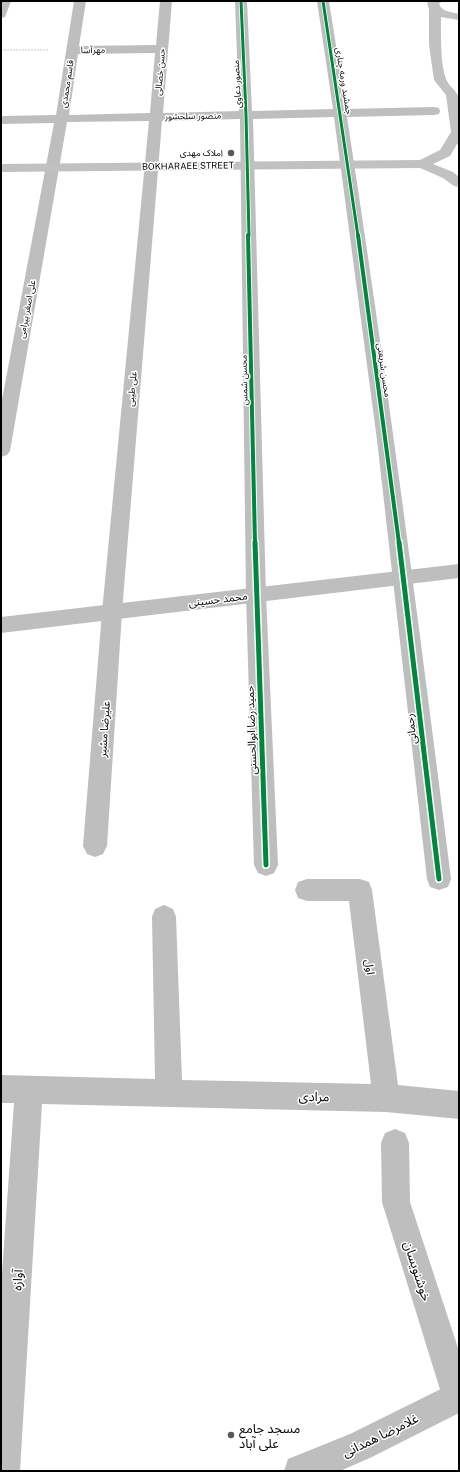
<svg xmlns="http://www.w3.org/2000/svg" width="460" height="1472" font-family="'Public Sans','Noto Sans Arabic',sans-serif">
<style>
.lines{fill:none;stroke-linecap:round;stroke-linejoin:round}
.path{stroke:#b8b8b8;stroke-width:1.5;stroke-dasharray:0.5 1;stroke-linecap:butt}
.minor{fill:#bebebe;fill-rule:evenodd}
.tertiary{fill:#bebebe;fill-rule:evenodd}
.secondary{fill:#c1c1c1;fill-rule:evenodd}
.cycleway-far2-casing{stroke:#fff;stroke-width:4.5}
.cycleway-far1-casing{stroke:#fff;stroke-width:6}
.cycleway-casing{stroke:#fff;stroke-width:8}
.cycleway-far2{stroke:#00873e;stroke-width:3}
.cycleway-far1{stroke:#00873e;stroke-width:4}
.cycleway{stroke:#00873e;stroke-width:5}
.poi-dot{fill:#595959;stroke:#fff;stroke-width:1.5}
.labels{text-anchor:middle;stroke-width:3;stroke-linejoin:round;paint-order:stroke}
.far-street-label{font-size:9px;fill:#000;stroke:#fff}
.far-poi-label{font-size:9px;fill:#000;stroke:#fff;text-anchor:end}
.street-label{font-size:11px;fill:#000;stroke:#fff}
.near-street-label{font-size:13px;fill:#000;stroke:#fff}
.near-poi-label{font-size:13px;fill:#000;stroke:#fff;text-anchor:start}
</style>
<rect width="100%" height="100%" fill="#fff"/>
<g class="lines">
<path class="path" d="M1,50H48"/>
<g class="minor">
<path d="M1,1H11L5,17L1,18Z"/>
<path d="M74,1H86L79,46L156,45L160,1H172L163,113L239,111L235,1H247L252,111L333,109L317,1H329L346,109L434,107L439,108L440,111L439,114L434,115L347,117C386,370 419,624 451,879L448,887L439,890L430,887L427,879L377,440L334,117L253,119L266,595L278,865L274,873L266,876L258,873L254,865L246,595L240,119L162,121L122,612L107,846L103,854L95,857L87,854L83,846L102,612L149,121L67,122L10,451L7,455L1,457V405L54,123L1,124V116L56,115ZM155,53L150,113L69,115L78,54Z"/>
<path d="M307,879H360L369,882L372,890L398,1085L459,1091V1119L386,1112L42,1104L20,1471H1V1287L14,1103H1V1075L155,1079L152,917L155,909L164,905L173,909L176,917L182,1080L371,1084L349,901H307L298,898L295,890L298,882Z"/>
<path d="M395,1129L405,1133L409,1143L410,1202L459,1351L458,1412L447,1407L442,1396L382,1202L381,1143L385,1133Z"/>
</g>
<g class="tertiary">
<path d="M459,564V578L1,633V617Z"/>
<path d="M459,1380V1413L372,1457L340,1471H284L288,1459L350,1434Z"/>
</g>
<path class="secondary" d="M429,1H442L439,4C442,12 452,12 459,14V20L441,17C441,34 440,63 446,79C449,87 458,91 459,99V145L457,144L450,156L433,164L453,172L459,177V187L454,186L443,178L420,168L1,172V164L420,160L440,150L451,132L446,95L434,80L429,45V9L427,3Z"/>
<g class="cycleway-far2-casing">
<g id="cycleway-far2">
<path d="M241,1L246,115L249,236"/>
<path d="M323,1L358,236"/>
</g>
</g>
<g class="cycleway-far1-casing">
<g id="cycleway-far1">
<path d="M248,235L255,543"/>
<path d="M358,235L399,543"/>
</g>
</g>
<g class="cycleway-casing">
<g id="cycleway">
<path d="M255,542L266,865"/>
<path d="M399,542L439,879"/>
</g>
</g>
<use href="#cycleway-far2" class="cycleway-far2"/>
<use href="#cycleway-far1" class="cycleway-far1"/>
<use href="#cycleway" class="cycleway"/>
</g>
<g class="poi-dot">
<circle cx="231" cy="153" r="4"/>
<circle cx="231" cy="1435" r="4"/>
</g>
<g class="labels">
<g class="far-street-label">
<text transform="translate(93 50) rotate(-1)" y="3">مهرآسا</text>
<text transform="translate(160 72) rotate(-85)" y="3">حسن خصالی</text>
<text transform="translate(344 81) rotate(81)" y="3">جمشید ورمه چناری</text>
<text transform="translate(67 84) rotate(-81)" y="3">قاسم محمدی</text>
<text transform="translate(237 84) rotate(-93)" y="3">منصور دعاوی</text>
<text transform="translate(193 116) rotate(-1)" y="3">منصور سلحشور</text>
<text transform="translate(188 166) rotate(-1)" y="3">BOKHARAEE STREET</text>
<text transform="translate(27 309) rotate(-79)" y="3">علی اصغر بیرامی</text>
<text transform="translate(384 370) rotate(82)" y="3">محسن شریعتی</text>
<text transform="translate(244 380) rotate(-91)" y="3">محسن شمس</text>
<text transform="translate(132 389) rotate(-85)" y="3">علی طیبی</text>
</g>
<g class="far-poi-label">
<text x="223" y="156">املاک مهدی</text>
</g>
<g class="street-label">
<text transform="translate(218 599) rotate(-7)" y="4">محمد حسینی</text>
<text transform="translate(104 729) rotate(-86)" y="4">علیرضا مشیر</text>
<text transform="translate(411 729) rotate(-97)" y="4">رحمانی</text>
<text transform="translate(251 730) rotate(-92)" y="4">حمید رضا ابوالحسنی</text>
<text transform="translate(370 967) rotate(83)" y="4">اول</text>
</g>
<g class="near-street-label">
<text transform="translate(314 1096) rotate(1)" y="5">مرادی</text>
<text transform="translate(418 1271) rotate(72)" y="5">خوشنویسان</text>
<text transform="translate(17 1280) rotate(-86)" y="5">آوازه</text>
<text transform="translate(380 1435) rotate(-26)" y="5">غلامرضا همدانی</text>
</g>
<g class="near-poi-label">
<text x="239" y="1433">مسجد جامع<tspan x="239" dy="15">علی آباد</tspan></text>
</g>
</g>
<rect width="460" height="1472" fill="none" stroke="#000000" stroke-width="4"/>
</svg>
